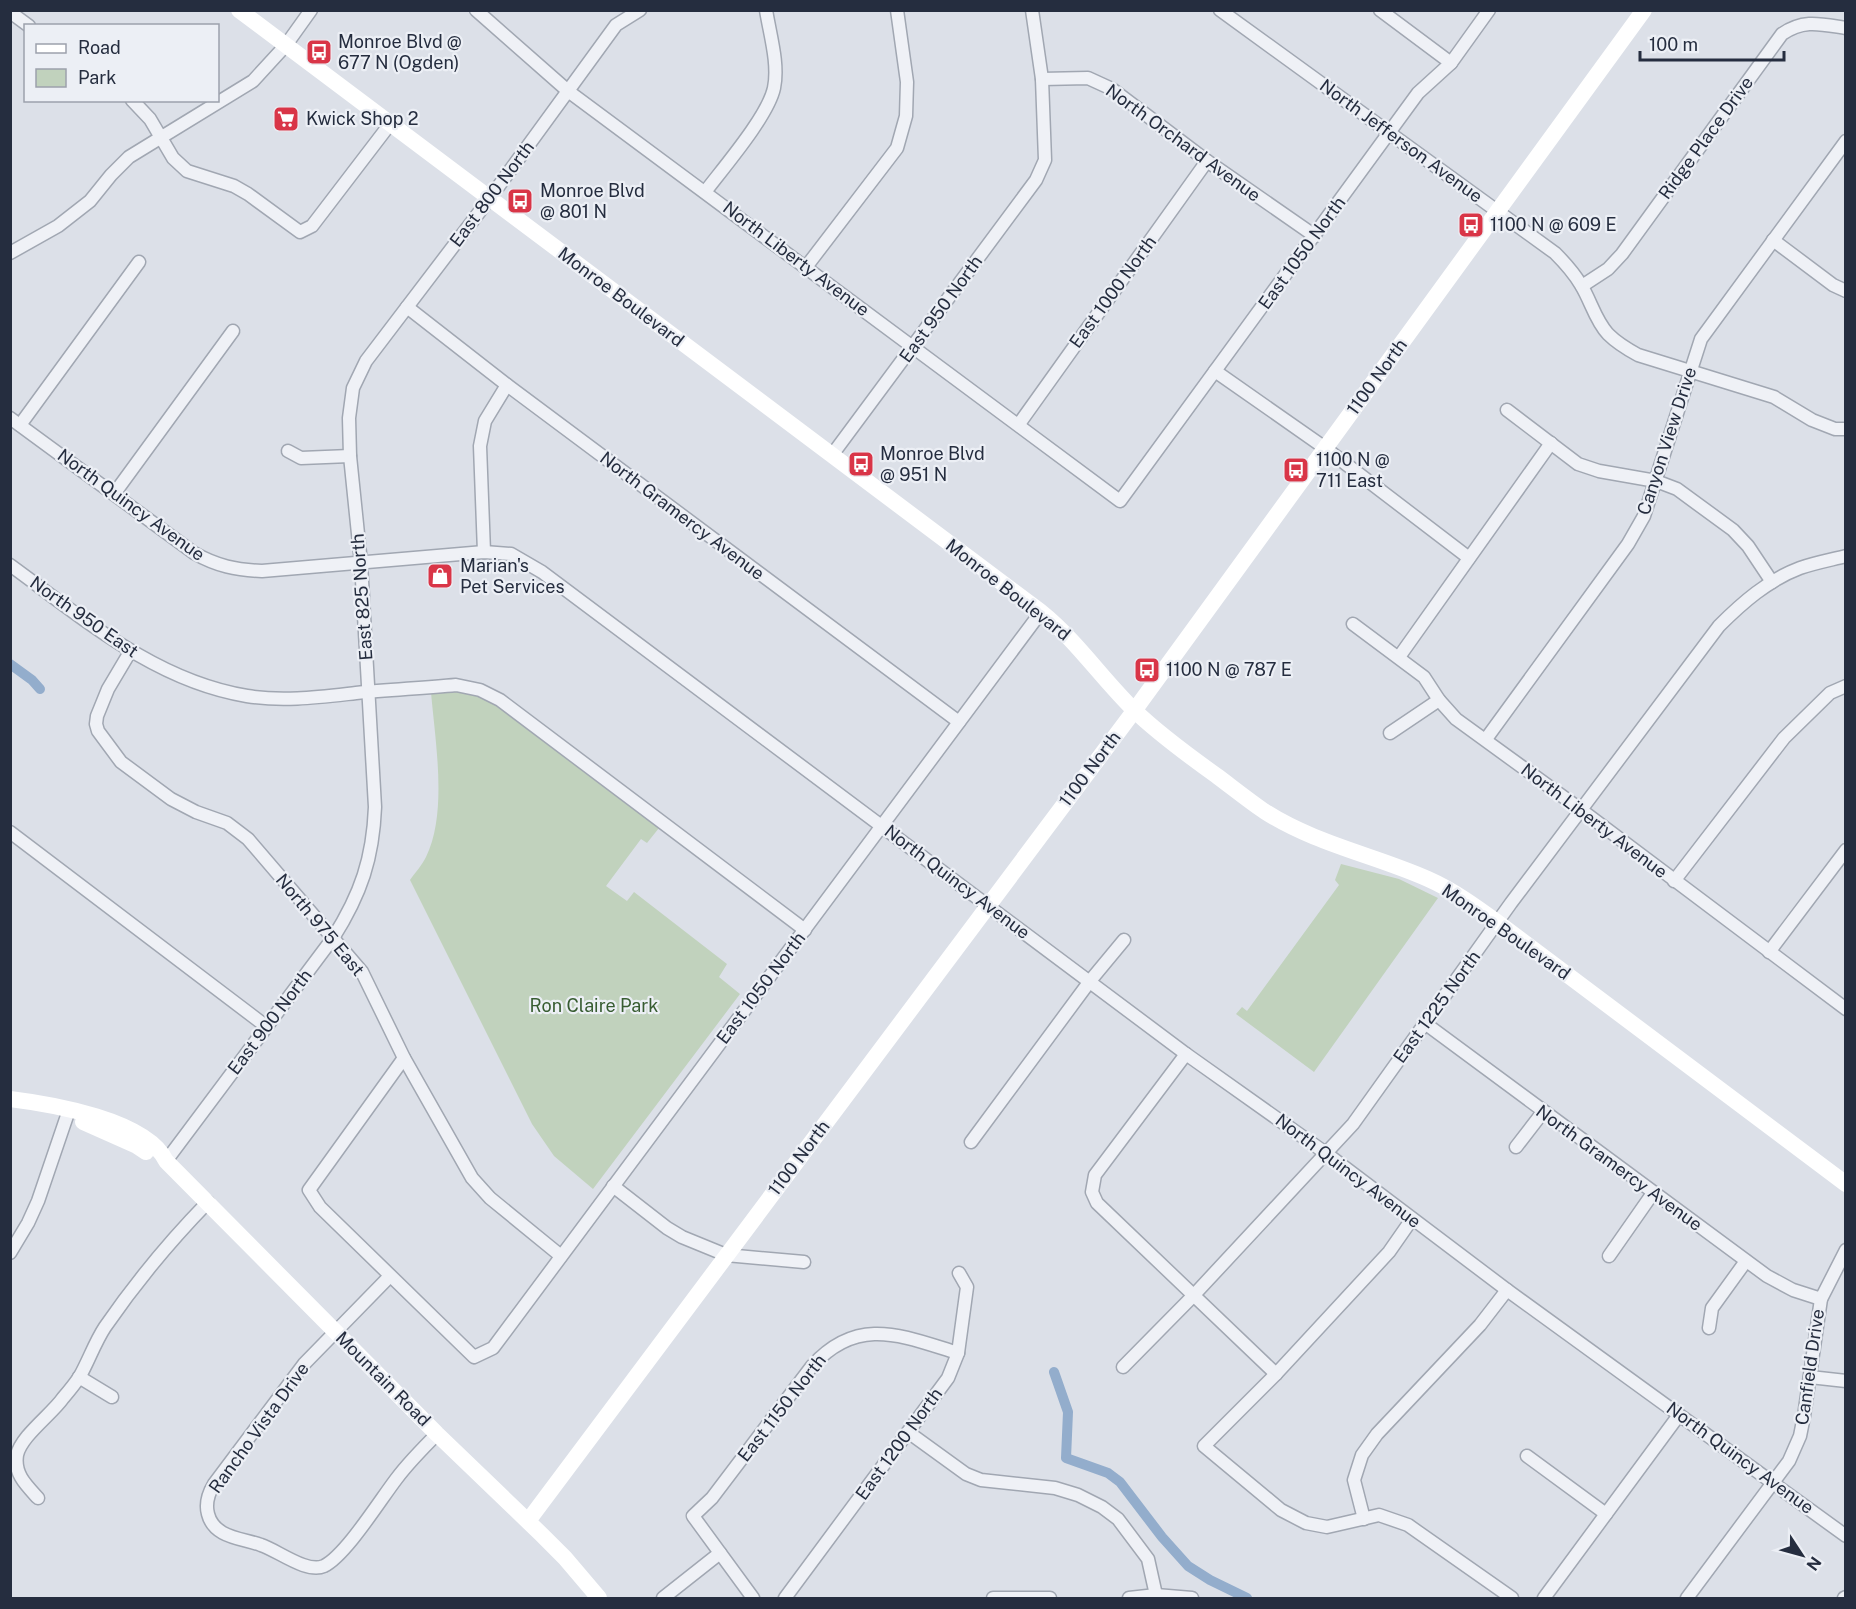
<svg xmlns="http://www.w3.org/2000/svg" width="1856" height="1609" font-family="'Public Sans',sans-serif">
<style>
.green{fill:#c1d2bd}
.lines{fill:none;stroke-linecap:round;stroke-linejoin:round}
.canal{stroke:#93adcc;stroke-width:10}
.street-casing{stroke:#a1a7b2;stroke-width:15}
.street{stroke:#eff1f6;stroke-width:12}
.secondary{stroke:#fff;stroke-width:16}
.labels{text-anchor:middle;stroke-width:4.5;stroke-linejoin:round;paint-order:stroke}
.poi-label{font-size:18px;fill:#252d3f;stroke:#eceff5;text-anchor:start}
.street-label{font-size:18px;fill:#252d3f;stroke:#eceff5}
.park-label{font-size:18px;fill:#375c31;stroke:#eceff5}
</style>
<rect width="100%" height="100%" fill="#dce0e8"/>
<g class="green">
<path d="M454,690L478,693L496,703L659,828L647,843L641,839L606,886L627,901L634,892L727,964L719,977L740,994L593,1189L554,1156L532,1124L410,880C415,873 422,865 426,857C448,812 435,741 431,692Z"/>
<path d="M1341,864L1399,879L1438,898L1314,1072L1236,1014L1242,1007L1247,1011L1339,885L1335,880Z"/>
</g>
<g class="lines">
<g class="canal">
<path d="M10,664L32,680L40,689"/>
<path d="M1054,1372L1068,1412L1066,1458L1108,1473L1120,1482L1162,1537L1188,1566L1210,1580L1247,1598"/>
</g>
<g class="street-casing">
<g id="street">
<path d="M476,10L568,91L1120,501L1418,93L1451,63L1489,10"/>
<path d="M1220,10L1555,253C1565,263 1574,273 1581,285C1591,301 1595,320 1608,334C1617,343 1627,349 1638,355L1774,397L1812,420L1835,429H1846"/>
<path d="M1380,10L1451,63"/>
<path d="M10,12L29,26"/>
<path d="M1042,79L1088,78L1112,89L1207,161L1315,236"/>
<path d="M132,100L150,119L173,158L187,171L234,186L248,194L300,232L312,226L390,124"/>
<path d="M705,192C724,167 768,116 774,88C779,64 770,35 766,10"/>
<path d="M1773,240L1833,285L1846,291"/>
<path d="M10,253L58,226L90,201L111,175L129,157L253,81L286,45L311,10"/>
<path d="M806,267L897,148L906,116L907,82L897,10"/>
<path d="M1582,286L1608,269L1622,254L1782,34C1804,19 1820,24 1846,28"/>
<path d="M407,307L507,385L959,722"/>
<path d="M1215,371L1325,448L1469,558"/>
<path d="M1507,410L1578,464L1599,471L1656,481L1677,489L1733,530L1748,546L1772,582"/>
<path d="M10,418L194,553C217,566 236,570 262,571L484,552L511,554L542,572L1186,1054L1327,1154L1507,1290L1846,1536"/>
<path d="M1019,424L1207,161"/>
<path d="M20,425L139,262"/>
<path d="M288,451L301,458L350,456"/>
<path d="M832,455L1036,180L1045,160L1042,79L1032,10"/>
<path d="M114,494L233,331"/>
<path d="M484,552L480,446L485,421L507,385"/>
<path d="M10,565C83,618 155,681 247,696C283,702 320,697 356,693C389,690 422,688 456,685L480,690L500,700L805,930"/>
<path d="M1353,624L1424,677L1439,700L1456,719L1580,809L1846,1009"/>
<path d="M130,652L108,689L97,716L96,724L98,731L121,762L171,799L196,812L227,823L248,839L362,972L404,1058L472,1178L490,1198L561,1256"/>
<path d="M1399,657L1551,443"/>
<path d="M1390,733L1439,700"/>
<path d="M1486,739L1628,544L1644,516L1701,339L1846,141"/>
<path d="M10,832L267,1027"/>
<path d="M1674,881L1784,738L1830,693L1846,686"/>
<path d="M1769,952L1846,850"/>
<path d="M1426,1024L1767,1276L1793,1290L1821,1299"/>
<path d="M1186,1054L1095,1175L1092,1192L1097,1203L1276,1374"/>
<path d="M404,1058L309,1190L320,1207L474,1357L493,1348L1041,612"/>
<path d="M971,1142L1090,981L1124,940"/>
<path d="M1516,1147L1543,1112"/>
<path d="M166,1161L333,938C361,894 373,858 375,807L361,563L350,456L349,418L353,388L366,361L490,198L616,25L640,10"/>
<path d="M613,1186L667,1228L682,1237L726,1255L804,1262"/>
<path d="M1412,1219L1389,1252L1276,1374L1204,1446L1281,1510L1306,1523L1327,1527L1379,1515L1408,1525L1512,1598"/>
<path d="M10,1253L28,1223L38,1201L69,1110"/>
<path d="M1609,1256L1653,1193"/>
<path d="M390,1276L304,1364L214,1484C208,1494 205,1503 208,1514C214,1538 242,1538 261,1545C277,1550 307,1574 324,1566C346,1555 380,1500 397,1478C409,1462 423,1448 437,1434"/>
<path d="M1709,1328L1712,1308L1746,1261"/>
<path d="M1123,1367L1193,1296L1353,1124L1511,903L1719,626C1742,603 1768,580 1800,568C1814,563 1830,560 1846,556"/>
<path d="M79,1377L112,1397"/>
<path d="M1810,1377L1846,1381"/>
<path d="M908,1432L966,1474L981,1480L1055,1488L1078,1495L1102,1507L1118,1519L1148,1559L1156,1595"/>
<path d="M1527,1456L1606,1514"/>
<path d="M38,1498C26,1485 14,1474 17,1455C21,1436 52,1414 63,1398C69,1391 75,1384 80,1376C89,1360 95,1342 105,1327C136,1282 170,1241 208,1202"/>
<path d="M1364,1519L1354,1480L1362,1455L1377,1434L1480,1325L1507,1290"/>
<path d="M663,1598L720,1553"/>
<path d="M753,1598L693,1516L712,1498L812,1366C858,1315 902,1336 958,1353"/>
<path d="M785,1598L948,1378L958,1353L967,1287L959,1273"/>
<path d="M993,1598H1050"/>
<path d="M1129,1598L1156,1595L1192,1598"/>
<path d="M1544,1598L1679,1415"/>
<path d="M1687,1598L1789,1461L1800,1436L1804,1416L1821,1299L1846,1250"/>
<path d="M1844,1598L1846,1597"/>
</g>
</g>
<use href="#street" class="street"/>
<g class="secondary">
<path d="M239,10L1041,612C1077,641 1102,679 1135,711C1160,735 1189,756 1217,776C1233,788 1248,800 1264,811C1315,844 1374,855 1428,879C1453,890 1475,906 1497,922L1846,1184"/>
<path d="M10,1099C51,1104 147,1120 166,1161L437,1434L541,1534L565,1558L599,1598"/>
<path d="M83,1122L137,1146L146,1152"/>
<path d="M528,1521L1134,711L1644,10"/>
</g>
</g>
<defs>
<g id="bus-square" transform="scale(1.35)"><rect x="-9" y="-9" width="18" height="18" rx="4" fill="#d93547" stroke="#eceff5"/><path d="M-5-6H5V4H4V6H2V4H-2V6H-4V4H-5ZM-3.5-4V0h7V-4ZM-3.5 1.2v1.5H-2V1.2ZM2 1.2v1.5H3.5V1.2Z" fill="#fff"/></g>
<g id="supermarket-square" transform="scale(1.35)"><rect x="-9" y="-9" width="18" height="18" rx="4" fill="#d93547" stroke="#eceff5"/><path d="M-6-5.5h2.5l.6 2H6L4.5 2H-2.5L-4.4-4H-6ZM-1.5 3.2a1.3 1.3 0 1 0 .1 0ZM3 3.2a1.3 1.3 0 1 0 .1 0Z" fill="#fff"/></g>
<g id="shop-square" transform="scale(1.35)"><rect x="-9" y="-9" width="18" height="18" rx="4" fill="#d93547" stroke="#eceff5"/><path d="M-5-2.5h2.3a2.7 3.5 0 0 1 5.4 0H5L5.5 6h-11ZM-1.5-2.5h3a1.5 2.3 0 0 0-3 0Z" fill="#fff"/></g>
</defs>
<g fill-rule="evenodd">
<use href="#bus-square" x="319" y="52"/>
<use href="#supermarket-square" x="286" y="119"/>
<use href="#bus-square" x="520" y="201"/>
<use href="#bus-square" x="1471" y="225"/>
<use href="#bus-square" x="861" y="464"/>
<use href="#bus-square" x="1296" y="470"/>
<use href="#shop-square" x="440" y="576"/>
<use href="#bus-square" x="1147" y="670"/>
</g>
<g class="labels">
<g class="poi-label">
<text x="338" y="48">Monroe Blvd @<tspan x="338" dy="21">677 N (Ogden)</tspan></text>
<text x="306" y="125">Kwick Shop 2</text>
<text x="540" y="197">Monroe Blvd<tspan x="540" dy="21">@ 801 N</tspan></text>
<text x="1490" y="231">1100 N @ 609 E</text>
<text x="880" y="460">Monroe Blvd<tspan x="880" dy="21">@ 951 N</tspan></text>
<text x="1316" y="466">1100 N @<tspan x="1316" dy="21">711 East</tspan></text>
<text x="460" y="572">Marian's<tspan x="460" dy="21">Pet Services</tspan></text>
<text x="1166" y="676">1100 N @ 787 E</text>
</g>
<g class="street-label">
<text transform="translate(1706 138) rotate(-54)" y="6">Ridge Place Drive</text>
<text transform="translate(1401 141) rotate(36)" y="6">North Jefferson Avenue</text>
<text transform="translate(1183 143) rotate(36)" y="6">North Orchard Avenue</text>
<text transform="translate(492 194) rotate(-53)" y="6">East 800 North</text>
<text transform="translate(1302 253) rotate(-54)" y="6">East 1050 North</text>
<text transform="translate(796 259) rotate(37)" y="6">North Liberty Avenue</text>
<text transform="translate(1113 292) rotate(-54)" y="6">East 1000 North</text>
<text transform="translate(621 297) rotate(37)" y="6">Monroe Boulevard</text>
<text transform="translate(941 309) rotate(-54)" y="6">East 950 North</text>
<text transform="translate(1377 377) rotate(-54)" y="6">1100 North</text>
<text transform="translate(1667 441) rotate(-72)" y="6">Canyon View Drive</text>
<text transform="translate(131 505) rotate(36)" y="6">North Quincy Avenue</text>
<text transform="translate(682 516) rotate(37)" y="6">North Gramercy Avenue</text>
<text transform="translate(1008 590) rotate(38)" y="6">Monroe Boulevard</text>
<text transform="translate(362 597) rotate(-94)" y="6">East 825 North</text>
<text transform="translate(84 617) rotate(35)" y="6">North 950 East</text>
<text transform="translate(1090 769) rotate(-53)" y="6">1100 North</text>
<text transform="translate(1594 821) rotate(37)" y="6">North Liberty Avenue</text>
<text transform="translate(957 882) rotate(37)" y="6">North Quincy Avenue</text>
<text transform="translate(320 925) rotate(50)" y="6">North 975 East</text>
<text transform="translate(1506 932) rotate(35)" y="6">Monroe Boulevard</text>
<text transform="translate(761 988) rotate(-53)" y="6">East 1050 North</text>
<text transform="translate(1437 1007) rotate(-54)" y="6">East 1225 North</text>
<text transform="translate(270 1022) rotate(-53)" y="6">East 900 North</text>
<text transform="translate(799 1158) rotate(-53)" y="6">1100 North</text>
<text transform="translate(1619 1168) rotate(36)" y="6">North Gramercy Avenue</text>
<text transform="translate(1348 1171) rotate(37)" y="6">North Quincy Avenue</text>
<text transform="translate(1810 1367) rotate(-82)" y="6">Canfield Drive</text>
<text transform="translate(383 1379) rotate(45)" y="6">Mountain Road</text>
<text transform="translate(782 1408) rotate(-52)" y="6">East 1150 North</text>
<text transform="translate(259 1428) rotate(-54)" y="6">Rancho Vista Drive</text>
<text transform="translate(899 1444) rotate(-54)" y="6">East 1200 North</text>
<text transform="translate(1740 1458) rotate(36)" y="6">North Quincy Avenue</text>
</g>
<g class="park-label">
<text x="594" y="1012">Ron Claire Park</text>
</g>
</g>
<rect width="1856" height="1609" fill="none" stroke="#252d3f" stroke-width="24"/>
<rect x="24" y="24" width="195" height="78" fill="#eceff5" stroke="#9ca1ac" stroke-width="1.5"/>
<rect x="36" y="44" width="30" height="9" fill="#ffffff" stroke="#9ca1ac" stroke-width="1.5"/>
<text x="78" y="54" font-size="18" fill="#252d3f">Road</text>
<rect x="36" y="69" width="30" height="18" fill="#c1d2bd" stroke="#9ca1ac" stroke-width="1.5"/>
<text x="78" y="84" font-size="18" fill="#252d3f">Park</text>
<g transform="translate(1802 1555) rotate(126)" stroke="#eceff5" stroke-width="4.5" paint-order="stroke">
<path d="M0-4.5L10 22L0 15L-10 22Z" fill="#252d3f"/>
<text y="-9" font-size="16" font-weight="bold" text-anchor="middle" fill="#252d3f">N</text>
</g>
<path d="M1640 51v9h144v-9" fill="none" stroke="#252d3f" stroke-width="3"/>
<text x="1649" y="51" font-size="18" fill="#252d3f" stroke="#eceff5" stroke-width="4.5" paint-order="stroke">100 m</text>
</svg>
